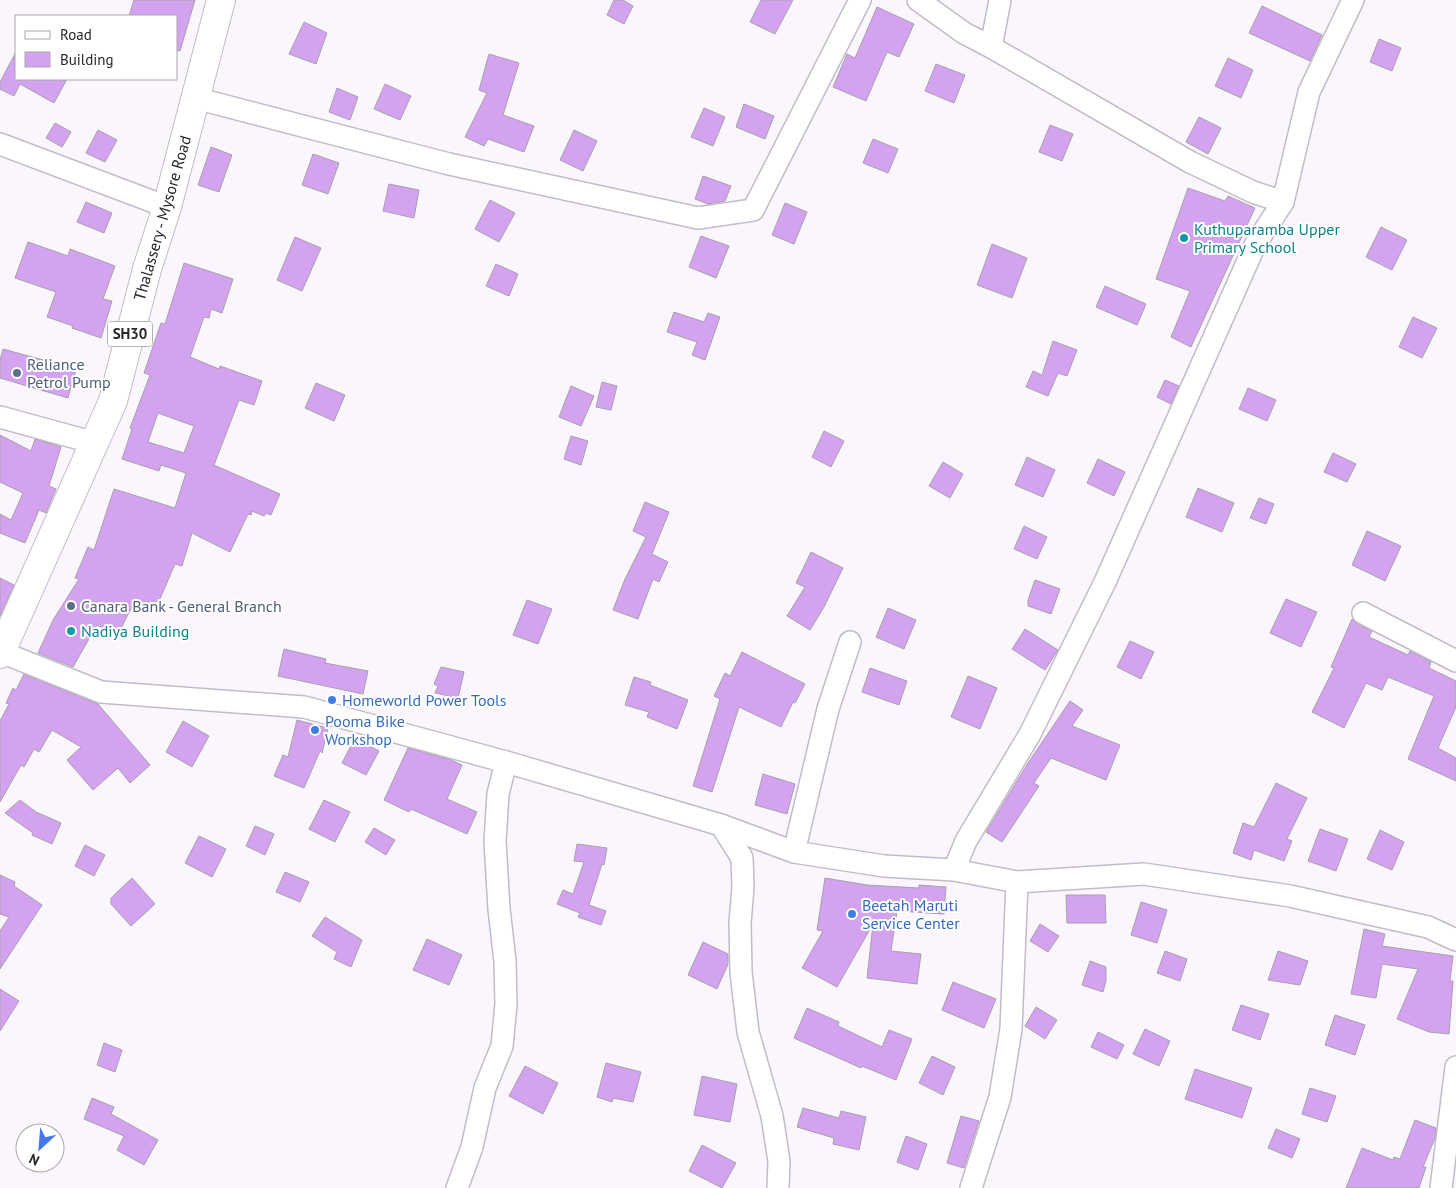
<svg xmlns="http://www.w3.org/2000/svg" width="1456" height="1188" font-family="'PT Sans',sans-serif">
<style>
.building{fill:#d4a3f0;stroke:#a79fac;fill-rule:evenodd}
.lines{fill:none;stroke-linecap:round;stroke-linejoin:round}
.street-casing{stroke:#c3bbc7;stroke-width:24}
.primary-casing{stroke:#c3bbc7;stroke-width:30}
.street{stroke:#fff;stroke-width:21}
.primary{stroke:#fff;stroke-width:28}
.culture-dot{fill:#0f9aa8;stroke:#fff;stroke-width:2}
.service-dot{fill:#5c6f8a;stroke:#fff;stroke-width:2}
.shop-dot{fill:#3f7fe0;stroke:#fff;stroke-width:2}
.labels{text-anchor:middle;stroke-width:4;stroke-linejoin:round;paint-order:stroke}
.shield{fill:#fff;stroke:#6a676b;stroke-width:1}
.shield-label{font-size:15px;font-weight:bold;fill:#2a262b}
.street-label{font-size:16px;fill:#2a262b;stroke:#fff}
.culture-label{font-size:16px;fill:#0d838f;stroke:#fff;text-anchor:start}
.service-label{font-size:16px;fill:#4e5e75;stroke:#fff;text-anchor:start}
.shop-label{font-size:16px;fill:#366cbe;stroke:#fff;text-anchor:start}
</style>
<rect width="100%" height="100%" fill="#fbf6fd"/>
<g class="building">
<path d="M134,0H195L180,51L176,50V16H129Z"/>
<path d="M614,0H623L633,6L624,24L607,15Z"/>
<path d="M761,0H793L775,34L750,22Z"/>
<path d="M1262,6L1322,35L1310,61L1249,33Z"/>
<path d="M877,7L914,24L899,57L887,52L866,101L833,87L847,54L855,58Z"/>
<path d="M304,22L327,33L316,64L289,54Z"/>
<path d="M1379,39L1401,48L1392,71L1370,62Z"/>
<path d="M16,52V79H67L54,103L20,84L14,96L0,89V82Z"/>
<path d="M489,54L519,63L503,115L534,126L524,152L488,139L484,146L465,137L487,93L479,90Z"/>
<path d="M1228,58L1253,70L1241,98L1215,86Z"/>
<path d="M936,64L965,75L954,103L925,91Z"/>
<path d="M385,84L411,96L400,120L374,109Z"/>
<path d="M337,88L358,97L350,120L329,112Z"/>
<path d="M744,104L774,116L765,139L736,127Z"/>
<path d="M704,108L725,117L713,146L691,137Z"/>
<path d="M1199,117L1221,128L1208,154L1186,142Z"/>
<path d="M55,123L71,132L62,147L46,138Z"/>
<path d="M1050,125L1073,134L1062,161L1039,152Z"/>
<path d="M98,130L117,140L105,162L86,153Z"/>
<path d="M574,130L597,141L583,171L560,160Z"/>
<path d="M873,139L898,149L888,173L863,163Z"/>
<path d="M211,147L232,155L219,192L198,185Z"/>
<path d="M313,154L339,163L328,194L302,185Z"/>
<path d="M703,176L731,186L725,201L708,204L695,199Z"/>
<path d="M389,184L419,190L414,218L383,211Z"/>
<path d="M1188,188L1225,201L1228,196L1255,208L1191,347L1171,337L1190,291L1156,279Z"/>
<path d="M490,200L515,213L499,242L475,229Z"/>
<path d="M86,202L112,213L104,233L77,222Z"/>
<path d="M785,203L807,212L794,244L772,235Z"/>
<path d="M1381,227L1407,240L1392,270L1366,257Z"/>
<path d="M701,236L729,246L716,278L689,267Z"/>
<path d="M295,237L321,248L302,291L277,280Z"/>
<path d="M28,242L68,256L70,249L115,266L103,299L112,301L101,338L72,328L73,326L47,317L56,292L15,278Z"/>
<path d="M992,244L1027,258L1012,298L977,285Z"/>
<path d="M184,263L233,279L222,313L211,309L209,318L204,317L190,357L219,369L220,366L262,381L254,405L239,400L214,465L280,494L271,515L266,513L264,516L252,511L251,515L248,514L230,552L192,533L182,566L175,564L156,608L136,599L117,636L97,625L73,667L38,653L53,620L79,579L75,578L88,547L94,550L114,489L175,508L186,473L161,465L159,471L122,459L132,429L130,428L150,375L144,373L161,323L165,324ZM158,413L194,426L184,453L148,442Z"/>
<path d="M496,264L518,274L509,296L486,286Z"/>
<path d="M1105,286L1146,304L1137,325L1096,307Z"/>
<path d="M674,312L704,322L708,313L720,317L705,360L692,355L697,342L667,332Z"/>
<path d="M1413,317L1437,328L1422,358L1399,347Z"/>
<path d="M1053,341L1077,350L1067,376L1058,373L1048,396L1026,387L1033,371L1042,375Z"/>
<path d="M3,349L76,369L68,398L0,378V360Z"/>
<path d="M1165,380L1179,386L1171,404L1157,397Z"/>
<path d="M602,382L617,386L611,410L596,407Z"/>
<path d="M316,383L345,395L334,421L305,408Z"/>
<path d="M571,386L594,396L581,426L559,417Z"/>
<path d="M1248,388L1276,400L1267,421L1239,409Z"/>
<path d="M824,431L844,441L831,467L812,457Z"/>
<path d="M0,435L31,451L35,439L61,447L49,486L56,489L46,513L39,510L25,543L0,533V514L11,520L23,493L0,482Z"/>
<path d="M571,436L588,441L581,465L564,459Z"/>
<path d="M1333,453L1356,464L1347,482L1324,472Z"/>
<path d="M1027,457L1055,470L1043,497L1015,485Z"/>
<path d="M1098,459L1125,472L1114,496L1087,483Z"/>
<path d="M943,462L963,474L950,498L929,486Z"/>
<path d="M1198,488L1234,503L1222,532L1186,517Z"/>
<path d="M1259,498L1274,504L1266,524L1250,518Z"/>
<path d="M645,502L669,512L652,554L668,562L659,582L653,579L638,619L613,610L625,579L646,537L633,531Z"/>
<path d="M1024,526L1047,537L1037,559L1014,549Z"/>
<path d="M1367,531L1401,546L1385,581L1352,565Z"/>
<path d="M811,552L843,568L824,607L810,630L787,616L805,587L796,583Z"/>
<path d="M0,578L14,585L0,616Z"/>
<path d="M1035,580L1060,589L1051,614L1028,606V600Z"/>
<path d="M1286,599L1317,612L1301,647L1270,633Z"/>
<path d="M527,600L552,609L538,644L513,635Z"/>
<path d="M888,608L916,620L904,649L876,637Z"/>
<path d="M1352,619L1357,624L1372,631L1369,637L1408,655L1410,651L1431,662L1429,668L1456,681V707L1438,748L1456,758V781L1408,759L1434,696L1388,677L1382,690L1366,683L1344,728L1312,712L1334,668L1331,667Z"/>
<path d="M1025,629L1058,650L1045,670L1012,649Z"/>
<path d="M1130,641L1154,652L1141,679L1117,667Z"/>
<path d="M284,649L326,659L325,663L368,671L363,694L278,676Z"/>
<path d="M742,652L805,684L795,703L793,702L781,727L739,707L712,792L693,786L720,699L714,696L725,673L730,676Z"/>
<path d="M441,667L464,672L458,698L435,693L438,686L434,684Z"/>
<path d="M870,668L907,681L899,705L862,692Z"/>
<path d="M24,674L98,704L150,765L130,783L118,768L93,790L67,760L81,747L52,730L39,752L34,749L24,767L21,765L0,802V721L9,704L6,703L13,688L16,690Z"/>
<path d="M968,676L997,688L980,729L951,717Z"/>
<path d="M634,677L651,682L650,685L688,700L677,729L647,717L649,712L625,705Z"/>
<path d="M1070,701L1083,710L1072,726L1120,745L1106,780L1051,758L1034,783L1039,786L1002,842L986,832L1028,763Z"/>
<path d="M297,720L328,728L322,753L320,751L304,788L274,776L283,755L288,757Z"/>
<path d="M183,721L209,736L192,767L166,752Z"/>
<path d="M355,738L379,751L366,775L342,763Z"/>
<path d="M408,748L451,760L462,765L447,799L477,812L467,834L411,809L409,812L384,800Z"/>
<path d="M763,774L795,784L787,814L755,805Z"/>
<path d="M1276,783L1307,798L1287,839L1292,841L1284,861L1254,850L1251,860L1233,853L1243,823L1254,827Z"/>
<path d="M20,800L36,812L61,823L52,844L32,835L33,833L5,813Z"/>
<path d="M324,800L350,812L335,842L309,829Z"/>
<path d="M255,826L274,834L265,855L246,846Z"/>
<path d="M374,828L395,840L386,855L365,842Z"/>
<path d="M1320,829L1348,839L1336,871L1308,861Z"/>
<path d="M1380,830L1404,842L1392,870L1367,859Z"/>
<path d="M199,836L226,849L212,877L185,863Z"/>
<path d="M577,844L607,848L604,865L602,864L589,905L606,911L601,925L578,917L580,913L557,904L563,890L573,894L584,862L574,861Z"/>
<path d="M85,845L105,855L94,876L75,866Z"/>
<path d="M285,872L309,882L300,902L276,892Z"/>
<path d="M0,875L15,882L14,886L42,905L0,969V931L9,917L0,914Z"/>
<path d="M132,878L155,904L131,926L111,904V898Z"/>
<path d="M825,878L867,885L919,888V885L946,887L944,914L897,911L891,951L921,954L917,984L867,978L873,924L837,987L802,968L823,931L817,930Z"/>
<path d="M1066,895H1105L1106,923H1067Z"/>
<path d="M1141,902L1167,910L1157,943L1131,935Z"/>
<path d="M325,917L362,940L351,967L334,959L337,952L312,936Z"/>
<path d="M1040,924L1059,936L1048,952L1030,941Z"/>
<path d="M1364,929L1385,934L1382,946L1453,956L1450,981H1453L1449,1034L1429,1032L1397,1019L1418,969L1382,964L1376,998L1351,994Z"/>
<path d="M427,939L462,955L449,985L413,970Z"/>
<path d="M703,942L728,954V964L717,989L688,975Z"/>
<path d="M1165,951L1187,959L1180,981L1157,973Z"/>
<path d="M1278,951L1308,961L1300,985L1268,980Z"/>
<path d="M1090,961L1106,967V981L1103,992L1082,985Z"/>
<path d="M953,982L996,999L984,1028L942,1010Z"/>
<path d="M0,989L19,1001L0,1031Z"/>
<path d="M1241,1005L1269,1014L1260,1040L1232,1030Z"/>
<path d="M1036,1007L1057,1020L1045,1039L1025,1026Z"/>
<path d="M807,1008L839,1022L838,1026L882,1047L889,1030L912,1039L896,1080L862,1066L861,1068L794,1038Z"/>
<path d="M1335,1015L1365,1025L1355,1055L1325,1045Z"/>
<path d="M1145,1029L1170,1041L1159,1066L1133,1054Z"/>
<path d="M1098,1032L1124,1045L1117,1059L1091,1047Z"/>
<path d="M104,1043L122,1050L115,1072L97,1065Z"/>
<path d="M932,1056L955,1067L943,1095L919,1083Z"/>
<path d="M606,1063L641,1072L633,1102L613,1098L612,1102L597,1097Z"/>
<path d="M525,1066L558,1083L543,1114L509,1096Z"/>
<path d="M1195,1069L1252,1088L1242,1118L1185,1099Z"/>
<path d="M702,1076L737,1084L730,1122L694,1115Z"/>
<path d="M1310,1088L1336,1096L1327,1122L1302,1114Z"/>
<path d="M92,1098L114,1107L111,1114L158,1140L144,1165L117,1150L124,1136L84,1119Z"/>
<path d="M803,1108L839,1118L841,1111L866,1117L859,1150L833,1144L834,1138L797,1127Z"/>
<path d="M961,1116L979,1121L964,1168L947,1163Z"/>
<path d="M1415,1120L1436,1128L1435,1138L1423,1167H1426L1419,1188H1346L1362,1148L1393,1160L1394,1157L1400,1159Z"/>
<path d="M1276,1129L1300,1139L1292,1158L1268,1148Z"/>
<path d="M906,1136L927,1144L918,1170L897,1162Z"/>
<path d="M702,1145L736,1163L722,1188L689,1171Z"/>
</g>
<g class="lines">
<g class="street-casing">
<g id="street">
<path d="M918,0L964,33L991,47L1000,0"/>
<path d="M991,47L1190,162L1253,192L1283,202"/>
<path d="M195,98L449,164L698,218L753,210L860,0"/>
<path d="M0,144L167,207"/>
<path d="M0,417L95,443"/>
<path d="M1363,613L1456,661"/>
<path d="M1,652L101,692L304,707L506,762L721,825L794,852L884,866L954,870L1017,882L1144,874L1290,896L1428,927L1456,940"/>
<path d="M721,825L742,858L743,887L740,923L741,972L748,1032L772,1116L779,1161L778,1188"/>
<path d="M794,852L828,709L850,642"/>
<path d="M954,870L966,841L1030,734L1105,582L1255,245L1283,202L1309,92L1353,0"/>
<path d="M457,1188L472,1147L485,1088L502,1046L506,1004L505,961L499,909L495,841L498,794L506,762"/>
<path d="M971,1188L1000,1097L1011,1029L1017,882"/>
<path d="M1441,1188L1456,1067"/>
</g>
</g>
<g class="primary-casing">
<path id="primary" d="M0,654L113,401L147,269L167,207L221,0"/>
</g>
<use href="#street" class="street"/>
<use href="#primary" class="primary"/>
</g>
<g class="culture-dot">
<circle cx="1184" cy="238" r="5"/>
<circle cx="71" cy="631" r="5"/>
</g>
<g class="service-dot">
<circle cx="17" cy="373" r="5"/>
<circle cx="71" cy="606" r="5"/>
</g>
<g class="shop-dot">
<circle cx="332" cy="700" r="5"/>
<circle cx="315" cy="730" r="5"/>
<circle cx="852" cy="914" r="5"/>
</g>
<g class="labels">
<rect class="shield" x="107.5" y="321.5" width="45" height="25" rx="4"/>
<g class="shield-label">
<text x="130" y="339">SH30</text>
</g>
<g class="street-label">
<text transform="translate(162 218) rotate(-74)" y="6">Thalassery - Mysore Road</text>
</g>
<g class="culture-label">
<text x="1194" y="235">Kuthuparamba Upper<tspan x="1194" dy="18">Primary School</tspan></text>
<text x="81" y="637">Nadiya Building</text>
</g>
<g class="service-label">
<text x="27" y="370">Reliance<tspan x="27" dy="18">Petrol Pump</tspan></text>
<text x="81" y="612">Canara Bank - General Branch</text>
</g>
<g class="shop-label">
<text x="342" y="706">Homeworld Power Tools</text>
<text x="325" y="727">Pooma Bike<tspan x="325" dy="18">Workshop</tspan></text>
<text x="862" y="911">Beetah Maruti<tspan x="862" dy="18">Service Center</tspan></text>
</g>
</g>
<rect x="15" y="15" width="162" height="65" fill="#ffffff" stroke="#aaa8aa"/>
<rect x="25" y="31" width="25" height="8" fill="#ffffff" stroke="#aaa8aa"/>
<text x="60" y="40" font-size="15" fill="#2a262b">Road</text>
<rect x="25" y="52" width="25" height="15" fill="#d4a3f0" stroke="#aaa8aa"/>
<text x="60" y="65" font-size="15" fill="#2a262b">Building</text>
<g transform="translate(40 1148) rotate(206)"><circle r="24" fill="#ffffff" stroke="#aaa8aa"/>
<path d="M0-4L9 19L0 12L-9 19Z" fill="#4678ea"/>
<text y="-8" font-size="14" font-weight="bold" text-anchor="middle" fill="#2a262b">N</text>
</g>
</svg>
